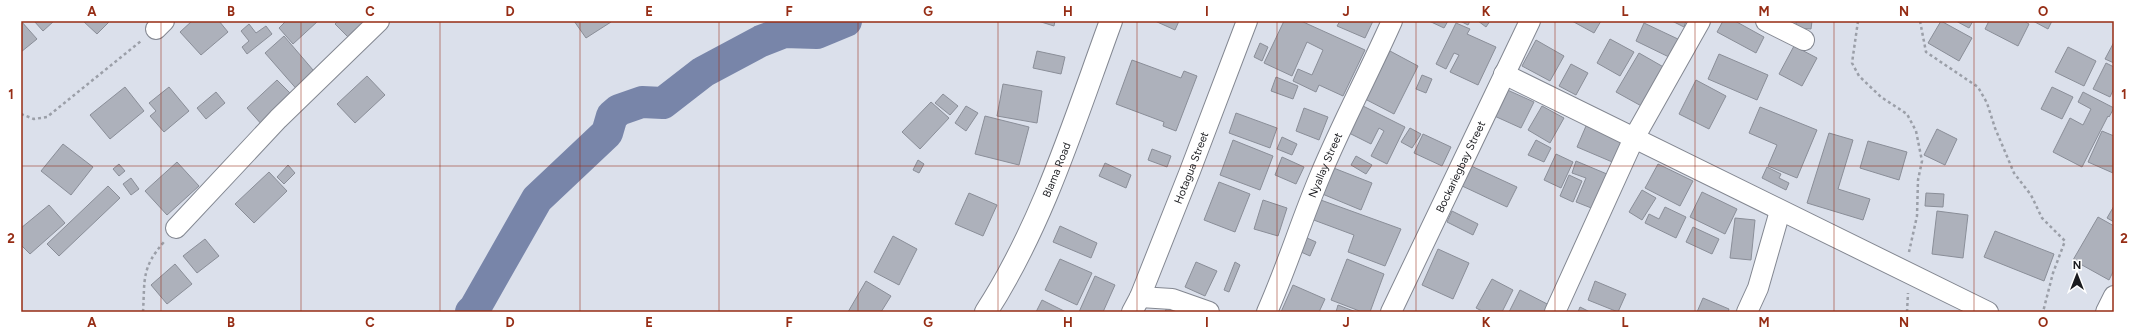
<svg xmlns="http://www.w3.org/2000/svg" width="2135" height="333" font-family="Figtree,sans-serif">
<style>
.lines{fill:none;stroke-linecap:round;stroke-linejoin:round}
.river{stroke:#7885a9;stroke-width:32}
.building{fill:#adb1bb;stroke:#8a8e98}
.street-casing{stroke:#838791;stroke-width:22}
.secondary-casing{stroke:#838791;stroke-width:24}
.path{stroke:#9b9fa8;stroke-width:2.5;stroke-dasharray:3 3;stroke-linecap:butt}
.street{stroke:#fff;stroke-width:20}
.secondary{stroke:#fff;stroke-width:22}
.grid{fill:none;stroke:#962d15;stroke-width:1;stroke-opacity:0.55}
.labels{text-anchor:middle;stroke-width:4;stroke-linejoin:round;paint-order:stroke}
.street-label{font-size:11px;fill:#1a1b1f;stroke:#fff}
.neatline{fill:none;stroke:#962d15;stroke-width:1.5}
.grid-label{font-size:13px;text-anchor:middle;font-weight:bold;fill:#962d15}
</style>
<rect width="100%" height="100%" fill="#dbe0eb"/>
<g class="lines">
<path class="river" d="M471,312L475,308L537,199L607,133L612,116L619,110L642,102L663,103L703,72L761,41L784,32L817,33L846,21"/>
</g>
<g class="building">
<path d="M21,21L37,39L21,52Z"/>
<path d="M34,21H54L43,31Z"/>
<path d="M83,21H110L97,34Z"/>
<path d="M192,21H219L228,32L201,55L180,32Z"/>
<path d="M286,21H318L293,44L279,28Z"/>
<path d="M338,21H369L350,39L335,24Z"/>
<path d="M574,21H610L611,22L586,38Z"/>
<path d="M1038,21H1055L1054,26Z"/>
<path d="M1155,21H1179L1175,30Z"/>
<path d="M1284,21H1301L1365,50L1343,96L1319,85L1316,92L1293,81L1298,69L1312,75L1323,50L1307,42L1292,76L1264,63Z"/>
<path d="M1340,21H1373L1365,38L1337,26Z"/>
<path d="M1429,21H1448L1444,28Z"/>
<path d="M1460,21H1470L1468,25Z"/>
<path d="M1478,21H1490L1486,27Z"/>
<path d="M1572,21H1601L1594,33Z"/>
<path d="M1672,21H1686L1684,27Z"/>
<path d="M1723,21H1735L1764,37L1756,53L1717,32Z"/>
<path d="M1796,21H1812L1811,29L1796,28Z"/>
<path d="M1941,21L1972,38L1959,61L1928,43Z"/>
<path d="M1956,21H1973L1969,28Z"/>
<path d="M1989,21H2024L2029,24L2018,46L1985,29Z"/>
<path d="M2033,21H2052L2048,29Z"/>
<path d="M1456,23L1470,29L1467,34L1496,47L1478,85L1450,72L1459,55L1454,53L1446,69L1436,64Z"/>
<path d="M1644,23L1680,40L1671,58L1636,41Z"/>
<path d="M249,24L256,33L266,26L272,34L247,54L242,47L249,41L241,31Z"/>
<path d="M284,36L319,77L300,93L265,53Z"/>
<path d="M1610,39L1634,52L1620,76L1597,63Z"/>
<path d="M1536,40L1564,56L1550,81L1522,66Z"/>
<path d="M2114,42V63L2105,59Z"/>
<path d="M1260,43L1268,47L1262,61L1254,57Z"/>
<path d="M1794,46L1817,58L1802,86L1779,74Z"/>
<path d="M2068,47L2096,61L2084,86L2055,72Z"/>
<path d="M1037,51L1065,57L1061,74L1033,68Z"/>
<path d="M1390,51L1418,66L1394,114L1365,99Z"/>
<path d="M1639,53L1667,69L1645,108L1616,92Z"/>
<path d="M1719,54L1768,75L1757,100L1708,79Z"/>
<path d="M1132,60L1181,78L1184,71L1197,76L1176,131L1163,126L1164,122L1116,104Z"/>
<path d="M2106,63L2114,67V88L2110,97L2093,89Z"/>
<path d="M1571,64L1588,73L1576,95L1559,86Z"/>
<path d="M1422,75L1432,79L1426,93L1416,89Z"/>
<path d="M367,76L385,95L355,123L337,104Z"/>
<path d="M1276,77L1298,86L1293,99L1271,91Z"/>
<path d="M277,80L294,97L263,126L247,108Z"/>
<path d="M1696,80L1726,96L1709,129L1679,114Z"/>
<path d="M1003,84L1042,91L1037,123L997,116Z"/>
<path d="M125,87L144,111L110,139L90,115Z"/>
<path d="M169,87L189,111L164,132L150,116L156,111L149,103Z"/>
<path d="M2052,87L2073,97L2062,119L2041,109Z"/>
<path d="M1503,88L1534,102L1521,128L1490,114Z"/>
<path d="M216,92L225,103L206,119L197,108Z"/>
<path d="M2083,92L2114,108L2109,117L2108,116L2082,167L2053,152L2070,118L2083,125L2091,109L2078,102Z"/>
<path d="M943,94L958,106L950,115L935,103Z"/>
<path d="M931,102L949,118L920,149L902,132Z"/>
<path d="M966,106L978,113L966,131L955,123Z"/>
<path d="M1363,106L1405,127L1387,164L1371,156L1384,131L1379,128L1371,144L1349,133Z"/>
<path d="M1542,106L1564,118L1550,143L1528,130Z"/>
<path d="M1760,107L1817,130L1797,178L1768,166L1777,145L1749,133Z"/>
<path d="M1304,108L1328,117L1319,140L1296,131Z"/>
<path d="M1236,113L1277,128L1270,148L1229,133Z"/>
<path d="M985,116L1029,127L1019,165L975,154Z"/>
<path d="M1586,126L1625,142L1617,164L1577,147Z"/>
<path d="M1410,128L1421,134L1412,148L1401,142Z"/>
<path d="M1937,129L1957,139L1945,165L1924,155Z"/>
<path d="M2102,131L2114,136L2113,173L2088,162Z"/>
<path d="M1829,133L1853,140L1838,189L1870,199L1863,220L1807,203Z"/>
<path d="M1423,134L1451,147L1442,166L1414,153Z"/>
<path d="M1282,137L1297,144L1292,155L1277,149Z"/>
<path d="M1233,140L1273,156L1260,190L1220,175Z"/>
<path d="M1536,140L1551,148L1544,162L1528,155Z"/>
<path d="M1868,141L1907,152L1899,180L1860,168Z"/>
<path d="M63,144L93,167L71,195L41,171Z"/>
<path d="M1152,149L1171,156L1167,167L1148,160Z"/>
<path d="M1556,154L1573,162L1561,188L1544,180Z"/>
<path d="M1356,156L1372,165L1366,174L1351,165Z"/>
<path d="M1282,157L1304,167L1296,184L1275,175Z"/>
<path d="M918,160L924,164L919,173L913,170Z"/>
<path d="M1576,161L1614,177L1599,211L1576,202L1586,178L1572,173Z"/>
<path d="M177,162L199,186L167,215L145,191Z"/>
<path d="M1105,163L1131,175L1126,188L1099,176Z"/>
<path d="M119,164L125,171L119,176L113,169Z"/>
<path d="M1658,164L1693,181L1680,206L1645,188Z"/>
<path d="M288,165L295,173L284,184L277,177Z"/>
<path d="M1469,165L1517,187L1507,207L1460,185Z"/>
<path d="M1331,167L1372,183L1361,210L1320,193Z"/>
<path d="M1767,167L1781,174L1779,178L1789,183L1786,190L1762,178Z"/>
<path d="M269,172L287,191L254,223L235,204Z"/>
<path d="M1569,175L1582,181L1573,202L1560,196Z"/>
<path d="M131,178L139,189L131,195L123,184Z"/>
<path d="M1219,182L1250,194L1235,232L1204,220Z"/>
<path d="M108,186L120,198L59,256L47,244Z"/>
<path d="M1642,190L1656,198L1642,220L1629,212Z"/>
<path d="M1702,192L1737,209L1725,234L1690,217Z"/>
<path d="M969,193L997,205L983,236L955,224Z"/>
<path d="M1926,193L1944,194L1943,207L1925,206Z"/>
<path d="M1318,199L1401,229L1385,266L1348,252L1354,235L1311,219Z"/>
<path d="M1263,200L1287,208L1278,236L1254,229Z"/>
<path d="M49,205L65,223L30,254L21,245V228Z"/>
<path d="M2114,206V222L2107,218Z"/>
<path d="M1665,207L1686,217L1676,238L1645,223L1649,214L1659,219Z"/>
<path d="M1452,211L1478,224L1473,235L1447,222Z"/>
<path d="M1937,211L1968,215L1963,258L1932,254Z"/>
<path d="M2098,217L2114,226V270L2109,280L2073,260Z"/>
<path d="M1735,218L1755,220L1751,260L1730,258Z"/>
<path d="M1060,226L1097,243L1091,258L1053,242Z"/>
<path d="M1693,227L1719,239L1712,254L1686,242Z"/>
<path d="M1995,231L2054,254L2044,281L1984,257Z"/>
<path d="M893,236L917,249L899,285L874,272Z"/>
<path d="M1307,238L1316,242L1310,256L1301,252Z"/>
<path d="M205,239L219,256L197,273L183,256Z"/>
<path d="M1438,249L1469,263L1453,299L1422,285Z"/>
<path d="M1060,259L1092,273L1077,305L1045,290Z"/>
<path d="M1347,259L1384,274L1370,312H1362L1331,300Z"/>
<path d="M1196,262L1217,271L1205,296L1185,287Z"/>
<path d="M1235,262L1240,265L1229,292L1224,290Z"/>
<path d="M175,264L192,284L167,304L151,285Z"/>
<path d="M1095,276L1115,285L1103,312H1079Z"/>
<path d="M1492,279L1513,290L1502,312H1484L1476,308Z"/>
<path d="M866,281L891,296L881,312H848Z"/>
<path d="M1595,281L1626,294L1618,312L1588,300Z"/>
<path d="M1293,285L1325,299L1319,312H1281Z"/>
<path d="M1520,290L1553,307L1551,312H1509Z"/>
<path d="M1703,298L1729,309L1728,312H1697Z"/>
<path d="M1042,300L1066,312H1036Z"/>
<path d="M1338,305L1356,312H1336Z"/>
<path d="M1167,307L1178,312H1165Z"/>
<path d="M1580,307L1590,312H1578Z"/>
</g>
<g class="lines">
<g class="street-casing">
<g id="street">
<path d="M1766,21L1804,40"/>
<path d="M156,29L164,21"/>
<path d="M1504,74L1988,312"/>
<path d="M176,228L278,119L379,21"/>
<path d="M1140,297L1172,299L1209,312"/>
<path id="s1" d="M1132,312L1140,297L1190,171L1247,21"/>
<path id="s2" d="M1267,312C1287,267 1301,221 1320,176C1342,123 1369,73 1392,21"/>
<path id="s3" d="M1391,312L1530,21"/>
<path d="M1555,312L1634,138L1700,21"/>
<path d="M1747,312L1758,288L1780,211"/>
<path d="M2106,312L2114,296"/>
</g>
</g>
<g class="secondary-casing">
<g id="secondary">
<path id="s4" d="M986,312C1043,224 1075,119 1111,21"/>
</g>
</g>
<g class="path">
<path d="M1858,21L1852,63L1859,76L1881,97L1907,114L1916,131L1922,161L1918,180L1917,216L1909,252"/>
<path d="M1920,21L1926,52L1978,87L1987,103L1995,128L2014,173L2031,195L2042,218L2065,241L2053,273L2043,312"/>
<path d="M21,114L34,119L47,117L141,41"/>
<path d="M143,312C145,280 141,268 164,242"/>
<path d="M1907,312L1908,293"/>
</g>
<use href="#street" class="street"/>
<use href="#secondary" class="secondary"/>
</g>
<path class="grid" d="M161,21V312M301,21V312M440,21V312M580,21V312M719,21V312M858,21V312M998,21V312M1137,21V312M1277,21V312M1416,21V312M1555,21V312M1695,21V312M1834,21V312M1974,21V312M21,166H2114"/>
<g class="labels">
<g class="street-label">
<text dy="4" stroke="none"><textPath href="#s2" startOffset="158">Nyallay Street</textPath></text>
<text dy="4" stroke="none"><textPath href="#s3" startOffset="161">Bockariegbay Street</textPath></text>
<text dy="4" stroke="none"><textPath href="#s1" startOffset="156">Hotagua Street</textPath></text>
<text dy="4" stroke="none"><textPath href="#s4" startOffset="159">Blama Road</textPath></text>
</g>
</g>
<rect width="2135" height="333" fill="none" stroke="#ffffff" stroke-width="44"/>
<g transform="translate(2077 275)" stroke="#ffffff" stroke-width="3" paint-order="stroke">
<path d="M0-3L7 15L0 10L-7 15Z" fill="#1a1b1f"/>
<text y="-6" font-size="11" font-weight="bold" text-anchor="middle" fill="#1a1b1f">N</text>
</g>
<rect x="22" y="22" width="2091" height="289" class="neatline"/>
<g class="grid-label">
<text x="92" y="16">A</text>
<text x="231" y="16">B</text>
<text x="370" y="16">C</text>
<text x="510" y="16">D</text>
<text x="649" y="16">E</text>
<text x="789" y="16">F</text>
<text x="928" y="16">G</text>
<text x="1068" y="16">H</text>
<text x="1207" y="16">I</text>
<text x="1346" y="16">J</text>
<text x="1486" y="16">K</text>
<text x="1625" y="16">L</text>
<text x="1764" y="16">M</text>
<text x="1904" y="16">N</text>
<text x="2043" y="16">O</text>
<text x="11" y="99">1</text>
<text x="2124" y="99">1</text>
<text x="11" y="243">2</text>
<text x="2124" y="243">2</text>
<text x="92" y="327">A</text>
<text x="231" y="327">B</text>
<text x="370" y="327">C</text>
<text x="510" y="327">D</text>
<text x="649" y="327">E</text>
<text x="789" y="327">F</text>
<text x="928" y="327">G</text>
<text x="1068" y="327">H</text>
<text x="1207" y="327">I</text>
<text x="1346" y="327">J</text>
<text x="1486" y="327">K</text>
<text x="1625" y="327">L</text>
<text x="1764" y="327">M</text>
<text x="1904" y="327">N</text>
<text x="2043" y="327">O</text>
</g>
</svg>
